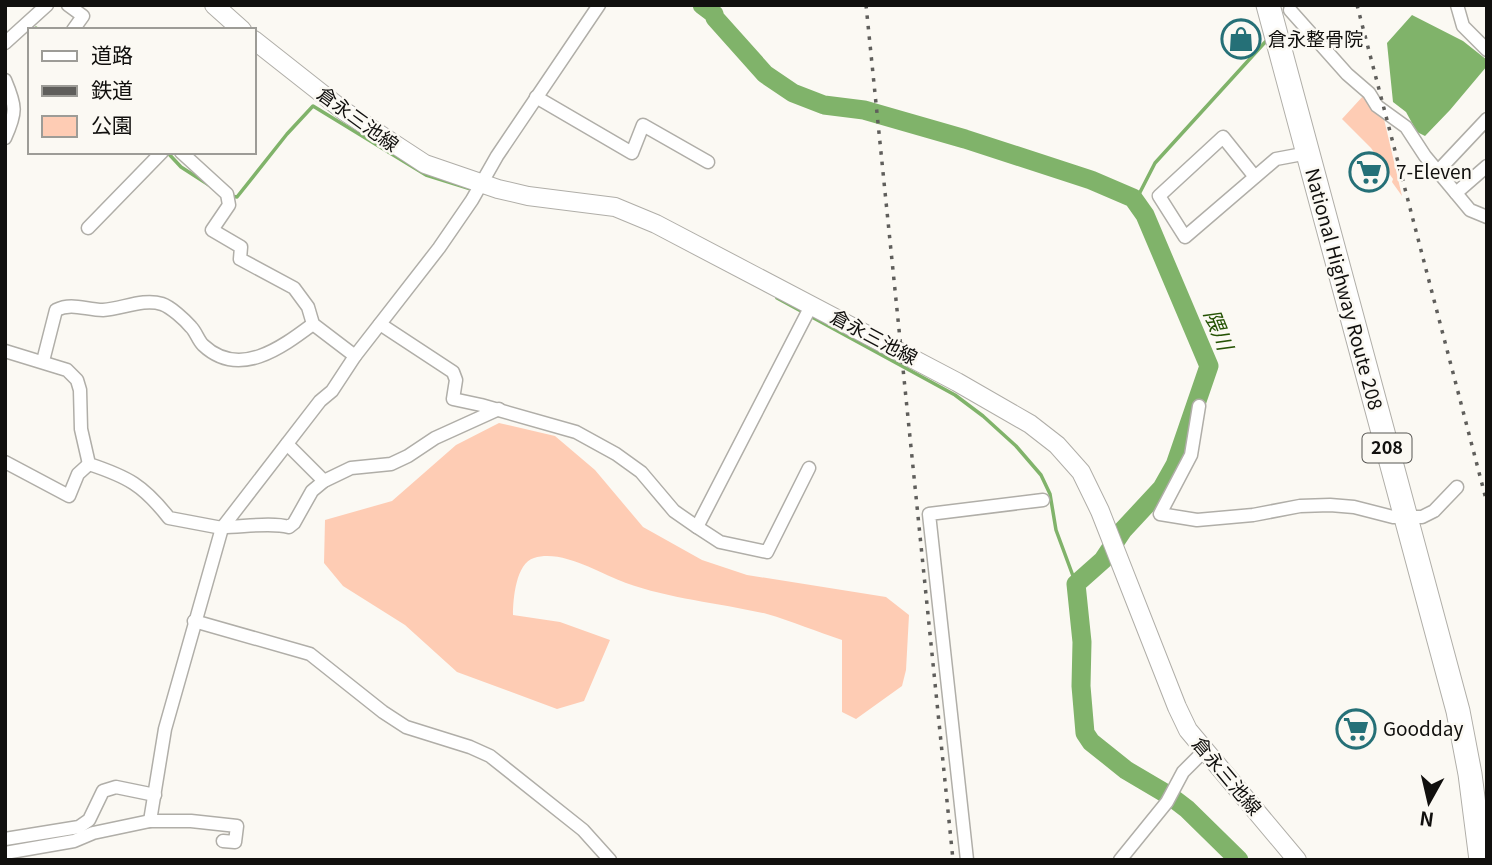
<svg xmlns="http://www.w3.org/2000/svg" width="1492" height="865" font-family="Georgia,'Noto Sans JP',serif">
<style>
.green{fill:#feccb4}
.water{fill:#80b36a}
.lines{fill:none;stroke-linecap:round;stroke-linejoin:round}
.stream{stroke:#80b36a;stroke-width:3.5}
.river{stroke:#80b36a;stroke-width:19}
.street-casing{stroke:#b0aea8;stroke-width:15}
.secondary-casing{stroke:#b0aea8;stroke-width:20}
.highway-casing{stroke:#b0aea8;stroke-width:25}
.street{stroke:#fff;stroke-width:12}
.secondary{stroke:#fff;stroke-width:18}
.highway{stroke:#fff;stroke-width:23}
.rail{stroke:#5f5e5b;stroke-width:3.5;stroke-dasharray:3.5 7;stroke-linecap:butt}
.labels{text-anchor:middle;stroke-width:5;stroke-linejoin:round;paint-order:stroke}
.shield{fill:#fbf9f3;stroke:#575653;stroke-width:2}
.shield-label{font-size:18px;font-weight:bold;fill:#11100e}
.poi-label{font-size:19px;fill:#11100e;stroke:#fbf9f3;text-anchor:start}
.street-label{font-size:19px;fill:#11100e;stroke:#fbf9f3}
.water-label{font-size:21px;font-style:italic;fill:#255304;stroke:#fbf9f3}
</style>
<rect width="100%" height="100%" fill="#fbf9f3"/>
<g class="green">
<path d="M1364,95L1377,114L1384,119L1402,196L1392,182L1393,179L1371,148L1342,119Z"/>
<path d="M499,423L555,436L595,470L643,527L702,560L747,575L886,597L909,615L906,670L902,686L856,719L842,712V640C817,632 792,621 767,614C720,603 670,599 626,583C600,574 563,549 534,558C516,563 513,599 513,615L560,622L610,640L584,701L557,709L457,672L405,625L343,586L324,563L325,520L392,501L456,445Z"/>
</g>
<path class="water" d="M1412,15L1463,41L1487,60V66L1450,110L1425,136L1417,132L1406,112L1393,102L1387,43Z"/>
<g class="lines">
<g class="stream">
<path d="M36,28L38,30"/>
<path d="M167,152L181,167L212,187"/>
<path d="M231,196L237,197L287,134L313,106L426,175L474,190"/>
<path d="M1135,202L1155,163L1267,40"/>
<path d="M777,298L955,395L983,416L1016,446L1041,475L1050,494L1056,530L1076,584"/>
</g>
<path class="river" d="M702,5L714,14L715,18L765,74L793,93L824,105L864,110L965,139L1091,180L1133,198L1145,215L1209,366L1175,465L1162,488L1123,530L1103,560L1076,584L1082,642L1081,686L1085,733L1091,742L1126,770L1170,796L1187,809L1239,860"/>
<g class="street-casing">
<g id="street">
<path d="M68,5L83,16L73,30"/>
<path d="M1457,5L1463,26L1487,50"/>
<path d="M1290,10L1347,74L1369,93L1377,106L1406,127L1425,156L1470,210L1487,217"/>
<path d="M5,43L47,5"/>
<path d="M5,80C16,106 17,112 5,138"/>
<path d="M536,97L632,153L643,125L708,162"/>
<path d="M181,152L227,194L229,205L212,230L241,247L240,259L294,288L308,307L313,324L355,356"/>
<path d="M1438,171L1487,119"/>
<path d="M1255,177L1223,137L1159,196L1185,237L1276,159L1308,153"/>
<path d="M1456,193L1487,166"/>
<path d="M88,228L162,152"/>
<path d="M380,324L453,372L456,380L453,399L481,405L576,432L616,454L641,472L674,511L697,527L720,542L767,552L809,468"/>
<path d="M5,351L67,370L77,380L80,390L81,429L89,464C128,477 143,485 169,518L222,528"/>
<path d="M43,361L56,310C72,302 86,310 103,310C122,309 143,298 162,304C171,307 185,320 191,327C196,332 198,340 203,345C239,379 281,348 313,324"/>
<path d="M1199,406L1191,455L1160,514L1197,520L1253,515L1300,506L1330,505L1354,507L1393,517H1422L1434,511L1457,487"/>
<path d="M287,444L324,481"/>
<path d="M5,462L69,496L78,474L89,464"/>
<path d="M223,527C242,527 272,522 289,527L294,523L312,491L324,481L351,468L391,464L408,456L435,438L499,409"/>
<path d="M697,527L812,304"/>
<path d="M194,621L310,654L383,712L406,727L470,747L490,756L583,830L610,860"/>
<path d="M150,821L165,729L222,528L320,401L332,391L355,356L439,248L472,200L497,156L599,5"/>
<path d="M5,839L79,827L89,820L103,791L116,787L155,795"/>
<path d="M5,853L74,841L93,833L150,821H191L237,826L235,842L223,841"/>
<path d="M967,860L929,514L1043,500"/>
<path d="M1120,860L1167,802L1183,772L1204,751"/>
</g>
</g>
<g class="secondary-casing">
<g id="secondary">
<path d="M214,5L242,30"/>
<path d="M254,40L344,111L425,164L498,189L528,196L615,207L656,224L957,382L1030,424L1057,445L1081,472L1100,511L1177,707L1188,730L1297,860"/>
</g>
</g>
<g class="highway-casing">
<path id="highway" d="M1268,5L1458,711L1470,774L1481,860"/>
</g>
<use href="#street" class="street"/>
<use href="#secondary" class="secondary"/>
<use href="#highway" class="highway"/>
<g class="rail">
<path d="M866,5L953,860"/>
<path d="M1357,5L1487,503"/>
</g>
</g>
<defs>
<g id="shop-ring" transform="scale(2.0125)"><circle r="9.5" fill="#fbf9f3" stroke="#257077" stroke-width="1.5"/><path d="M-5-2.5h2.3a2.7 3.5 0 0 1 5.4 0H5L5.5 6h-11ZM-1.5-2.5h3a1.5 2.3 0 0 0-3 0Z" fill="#257077"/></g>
<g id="supermarket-ring" transform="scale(2.0125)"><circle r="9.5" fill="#fbf9f3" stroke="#257077" stroke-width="1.5"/><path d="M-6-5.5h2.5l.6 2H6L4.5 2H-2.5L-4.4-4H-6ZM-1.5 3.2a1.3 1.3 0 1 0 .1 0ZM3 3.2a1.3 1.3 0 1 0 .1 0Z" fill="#257077"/></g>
</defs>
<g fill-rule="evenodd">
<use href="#shop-ring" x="1241" y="39"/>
<use href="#supermarket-ring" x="1369" y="172"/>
<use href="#supermarket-ring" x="1356" y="729"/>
</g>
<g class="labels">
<rect class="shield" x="1362.5" y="433.5" width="49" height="29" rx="5"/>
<g class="shield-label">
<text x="1387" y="454">208</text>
</g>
<g class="poi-label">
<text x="1268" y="46">倉永整骨院</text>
<text x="1396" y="179">7-Eleven</text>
<text x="1383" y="736">Goodday</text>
</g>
<g class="street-label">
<text transform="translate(358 119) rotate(36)" y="7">倉永三池線</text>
<text transform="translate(1344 289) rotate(75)" y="7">National Highway Route 208</text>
<text transform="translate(874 337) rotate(28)" y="7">倉永三池線</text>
<text transform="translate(1227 776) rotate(50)" y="7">倉永三池線</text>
</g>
<g class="water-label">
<text transform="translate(1218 330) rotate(68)" y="7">隈川</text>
</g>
</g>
<rect width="1492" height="865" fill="none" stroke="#11100e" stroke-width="14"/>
<rect x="28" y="28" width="228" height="126" fill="#fbf9f3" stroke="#9d9c97" stroke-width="2"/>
<rect x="42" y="51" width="35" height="10" fill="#ffffff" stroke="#9d9c97" stroke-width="2"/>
<text x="91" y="63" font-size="21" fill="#11100e">道路</text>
<rect x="42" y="86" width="35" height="10" fill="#5f5e5b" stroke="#9d9c97" stroke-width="2"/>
<text x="91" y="98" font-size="21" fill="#11100e">鉄道</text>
<rect x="42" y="116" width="35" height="21" fill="#feccb4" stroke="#9d9c97" stroke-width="2"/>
<text x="91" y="133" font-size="21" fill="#11100e">公園</text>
<g transform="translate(1429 802) rotate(188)" stroke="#fbf9f3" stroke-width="5" paint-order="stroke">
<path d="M0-5L12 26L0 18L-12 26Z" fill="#11100e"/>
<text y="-10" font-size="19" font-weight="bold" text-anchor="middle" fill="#11100e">N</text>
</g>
</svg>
